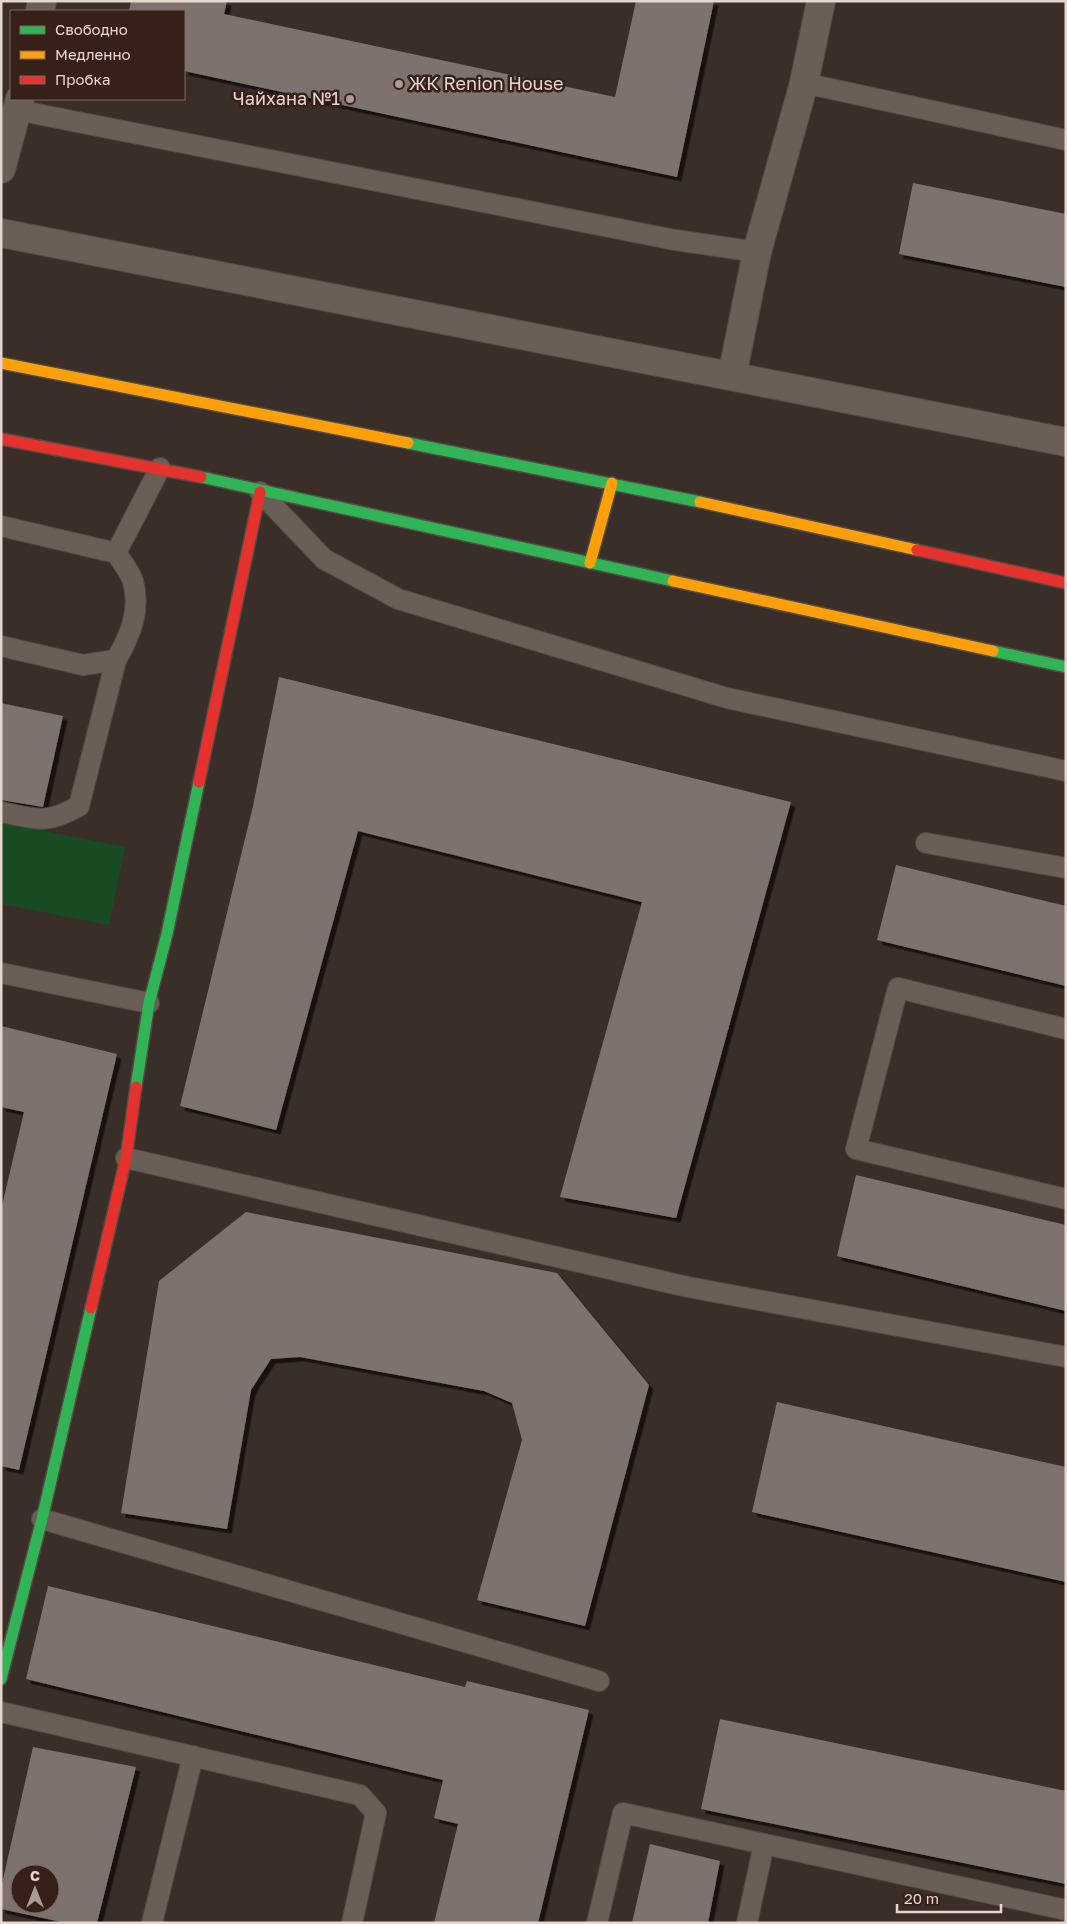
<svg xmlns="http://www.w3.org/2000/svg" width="1067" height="1924" font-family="'Golos Text',sans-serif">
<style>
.green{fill:#194b23}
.building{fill:#7e726e;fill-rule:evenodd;filter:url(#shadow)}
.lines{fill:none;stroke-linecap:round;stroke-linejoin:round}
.lane-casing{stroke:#544a45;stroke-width:22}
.street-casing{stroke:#544a45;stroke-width:30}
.fast-casing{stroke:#544a45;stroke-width:14}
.slow-casing{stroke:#544a45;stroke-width:14}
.jam-casing{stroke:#544a45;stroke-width:14}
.lane{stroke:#695f57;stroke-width:20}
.street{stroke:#695f57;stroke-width:28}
.fast{stroke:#30b455;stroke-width:11}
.slow{stroke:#ff9f0a;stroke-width:11}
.jam{stroke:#e5322d;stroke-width:11}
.poi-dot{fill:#aa9b95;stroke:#372017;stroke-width:2}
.labels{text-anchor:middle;stroke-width:5;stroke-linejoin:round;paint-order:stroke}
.poi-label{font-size:18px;fill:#e7d6d0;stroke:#372017;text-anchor:start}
</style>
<defs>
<filter id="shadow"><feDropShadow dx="4.5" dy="4.5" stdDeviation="0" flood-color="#0009"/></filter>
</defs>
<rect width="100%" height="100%" fill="#3a2e28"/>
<path class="green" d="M1,822L125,847L109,925L1,904Z"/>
<g class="building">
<path d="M131,1H227L224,14L615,97L636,1H714L677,177L184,71V11H129Z"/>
<path d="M913,183L1066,214V287L899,254Z"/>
<path d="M279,677L791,802L676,1218L560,1197L642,902L358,831L276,1130L180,1106L253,806Z"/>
<path d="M1,703L63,716L43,807L1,800Z"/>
<path d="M896,865L1066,906V986L877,940Z"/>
<path d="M1,1026L117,1054L19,1470L1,1466V1210L24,1112L1,1107Z"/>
<path d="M856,1175L1066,1225V1311L837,1256Z"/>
<path d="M246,1212L557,1273L649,1385L585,1626L477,1600L522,1440L512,1403L484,1391L300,1357L271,1359L251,1390L227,1529L121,1513L159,1281Z"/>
<path d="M777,1402L1066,1467V1582L752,1512Z"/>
<path d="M48,1586L465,1687L467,1681L589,1710L538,1923H434L458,1824L434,1818L443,1780L26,1679Z"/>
<path d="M720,1719L1066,1791V1884L701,1809Z"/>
<path d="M33,1747L136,1767L97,1923H66L1,1909V1888ZM20,1874H50V1904H20Z"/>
<path d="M650,1844L720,1861L708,1923H632Z"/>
</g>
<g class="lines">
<g class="lane-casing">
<g id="lane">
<path d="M804,83L1066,140"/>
<path d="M17,110L675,240L757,252"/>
<path d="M260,492L324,559L398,599L727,698L1066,771"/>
<path d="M1,526L116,553C122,562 130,572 133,581C141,610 130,636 116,660L83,665L1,646"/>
<path d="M116,553L160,468"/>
<path d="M1,812C37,819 46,825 79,806L116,660"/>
<path d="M926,843L1066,868"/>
<path d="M1,973L149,1003"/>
<path d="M1066,1029L898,988L856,1149L1066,1199"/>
<path d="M126,1158L688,1287L1066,1357"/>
<path d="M42,1519L599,1681"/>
<path d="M1,1712L360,1795L376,1813L352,1923"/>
<path d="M152,1923L193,1756"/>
<path d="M597,1923L623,1813L1066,1910"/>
<path d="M747,1923L764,1844"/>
</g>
</g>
<g class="street-casing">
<g id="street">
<path d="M40,11L42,1"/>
<path d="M1,169L20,99"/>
<path d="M1,233L1066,442"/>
<path d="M732,376L757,252L804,83L821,1"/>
</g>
</g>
<g class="fast-casing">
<g id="fast">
<path d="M408,443L700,502"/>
<path d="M201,477L673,581"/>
<path d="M993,651L1066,667"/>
<path d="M136,1087L149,1003L167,934L199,782"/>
<path d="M1,1679L42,1519L91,1308"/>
</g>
</g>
<g class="slow-casing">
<g id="slow">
<path d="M1,363L408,443"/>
<path d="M700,502L917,550"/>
<path d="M590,563L612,483"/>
<path d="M673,581L993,651"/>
</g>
</g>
<g class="jam-casing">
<g id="jam">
<path d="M1,439L201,477"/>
<path d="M917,550L1066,583"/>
<path d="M199,782L260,492"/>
<path d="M91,1308L126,1158L136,1087"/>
</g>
</g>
<use href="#lane" class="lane"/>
<use href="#street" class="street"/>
<use href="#fast" class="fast"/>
<use href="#slow" class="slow"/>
<use href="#jam" class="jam"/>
</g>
<g class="poi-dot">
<circle cx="399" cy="84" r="5"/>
<circle cx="350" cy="99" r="5"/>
</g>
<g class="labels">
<g class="poi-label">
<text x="409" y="90">ЖК Renion House</text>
<text x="340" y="105" text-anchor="end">Чайхана №1</text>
</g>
</g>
<rect width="1067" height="1924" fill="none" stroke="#e7d6d0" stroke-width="5"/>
<rect x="10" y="10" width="175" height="90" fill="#372017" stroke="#7d6961"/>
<rect x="20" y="26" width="25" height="8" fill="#30b455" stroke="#7d6961"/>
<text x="55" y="35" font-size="15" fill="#e7d6d0">Свободно</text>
<rect x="20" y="51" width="25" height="8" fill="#ff9f0a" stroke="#7d6961"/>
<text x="55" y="60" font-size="15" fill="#e7d6d0">Медленно</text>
<rect x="20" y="76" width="25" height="8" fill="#e5322d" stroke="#7d6961"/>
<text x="55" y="85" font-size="15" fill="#e7d6d0">Пробка</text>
<g transform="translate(35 1889)"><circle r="24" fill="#372017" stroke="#7d6961"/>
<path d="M0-4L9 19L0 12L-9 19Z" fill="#aa9b95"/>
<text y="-8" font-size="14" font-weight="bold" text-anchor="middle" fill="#e7d6d0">С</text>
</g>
<path d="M897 1904v8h104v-8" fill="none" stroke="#e7d6d0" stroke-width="2.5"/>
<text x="904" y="1904" font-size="15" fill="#e7d6d0" stroke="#372017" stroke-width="4" paint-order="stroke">20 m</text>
</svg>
